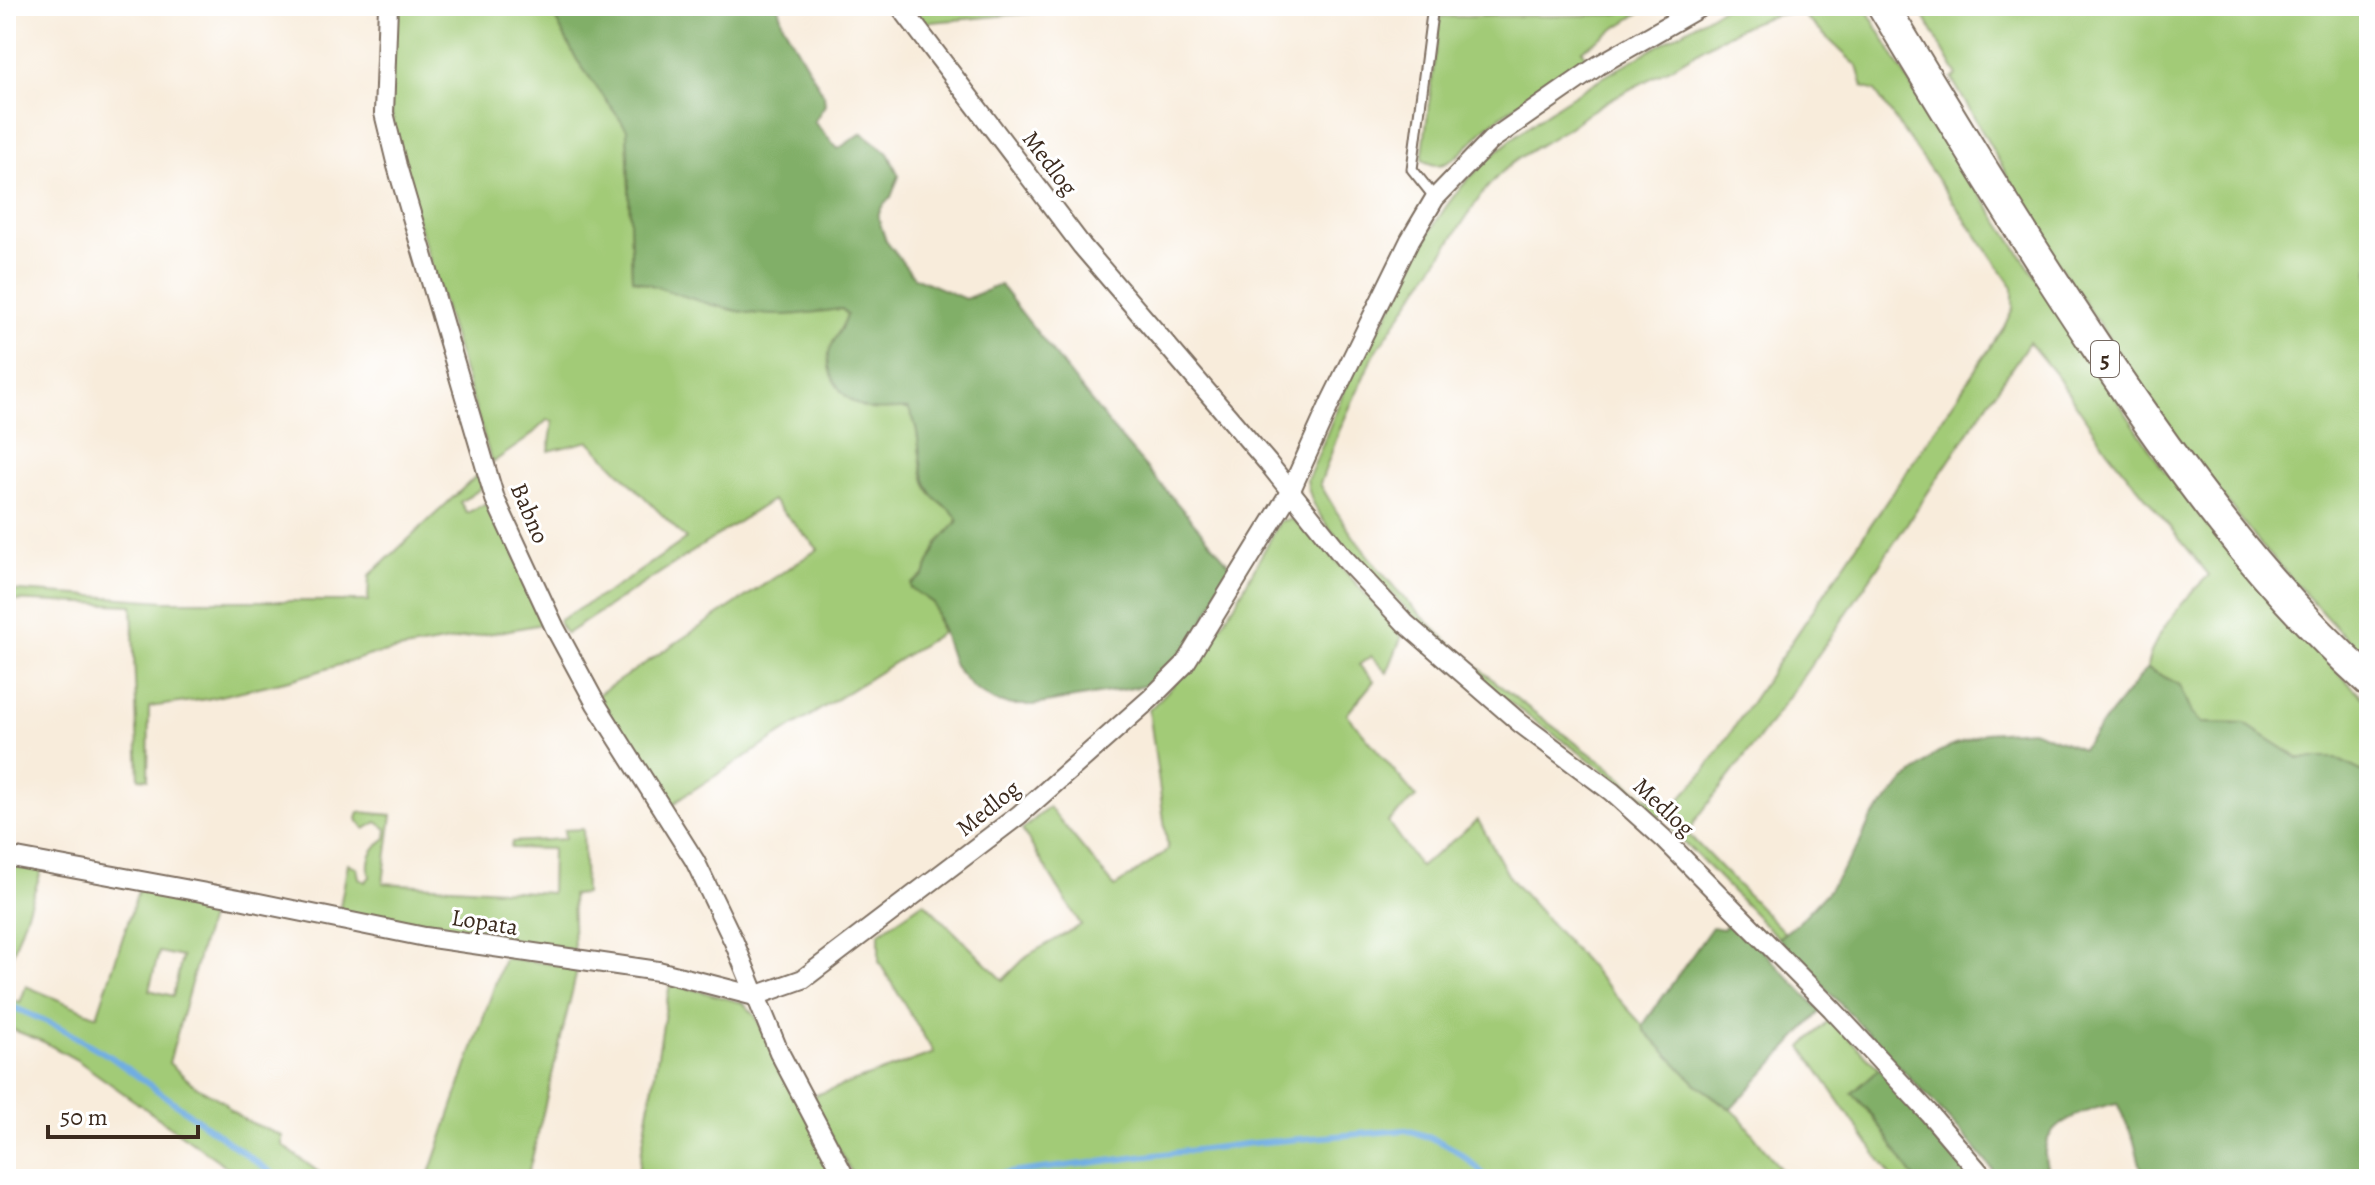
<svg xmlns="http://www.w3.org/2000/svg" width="2375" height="1185" font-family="Alegreya,serif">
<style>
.green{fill:#a2cb77;stroke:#6e7a4a;stroke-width:2;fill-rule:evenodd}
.forest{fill:#81af68;stroke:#5e6c43;stroke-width:2}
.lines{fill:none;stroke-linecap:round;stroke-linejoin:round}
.stream{stroke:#70ade2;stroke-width:6}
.service-casing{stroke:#7d6e60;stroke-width:13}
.minor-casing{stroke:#7d6e60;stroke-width:22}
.primary-casing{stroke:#7d6e60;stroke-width:34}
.service{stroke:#fff;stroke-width:9}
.minor{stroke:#fff;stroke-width:18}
.primary{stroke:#fff;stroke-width:30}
.labels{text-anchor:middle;stroke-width:6;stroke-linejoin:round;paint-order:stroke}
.shield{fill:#fff;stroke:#766a62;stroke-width:2}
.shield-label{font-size:22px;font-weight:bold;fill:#3b2a1e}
.street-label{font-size:24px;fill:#3b2a1e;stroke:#fff}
</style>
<rect width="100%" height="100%" fill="#fff"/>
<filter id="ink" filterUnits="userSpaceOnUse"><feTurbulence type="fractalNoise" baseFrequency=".0125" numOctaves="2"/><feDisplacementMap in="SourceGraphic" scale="16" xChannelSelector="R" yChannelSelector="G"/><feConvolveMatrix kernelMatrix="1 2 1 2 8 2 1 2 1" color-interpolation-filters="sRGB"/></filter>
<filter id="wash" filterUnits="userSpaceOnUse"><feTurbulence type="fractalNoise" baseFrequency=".006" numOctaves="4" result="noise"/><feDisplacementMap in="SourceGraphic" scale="32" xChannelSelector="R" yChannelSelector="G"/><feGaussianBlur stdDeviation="1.8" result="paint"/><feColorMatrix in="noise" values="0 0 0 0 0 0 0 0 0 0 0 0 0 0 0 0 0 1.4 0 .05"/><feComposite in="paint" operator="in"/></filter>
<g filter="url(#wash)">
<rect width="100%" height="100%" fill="#f8ecdb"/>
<g class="green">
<path d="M392,6H552V12L577,60L627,129L632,278L734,310L759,314L842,309L847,314L844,327L834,341L894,408L909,409C924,433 915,473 932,495C938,503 950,508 957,516L955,527L938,543L924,575L911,588L933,603L941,633L682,797L670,808L597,695L818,549L772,500L566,634L558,621L621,584L686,539L589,441L549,451L553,421L547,420L528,438L492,463L399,160L387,85Z"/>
<path d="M907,6H1109L921,23Z"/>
<path d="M1622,6H1650L1582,50L1588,59C1555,81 1520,100 1488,126C1474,138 1463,155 1446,163C1437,167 1430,164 1422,160L1440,17L1608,15L1620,13Z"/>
<path d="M1726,6L1865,7L1928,115L2163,469L2223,545L2306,641L2369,703V775L2335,758H2298L2245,724L2201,723L2192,713L2180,685L2147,668C2150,638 2187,596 2209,575L2107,450L2056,375L2029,342L1830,638L1763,733L1695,821L1689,835L1785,933L1778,938L1672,830L1679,816L1668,811L1657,818C1615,772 1559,740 1509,702C1457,663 1412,615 1368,569C1344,544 1310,516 1307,480C1327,441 1353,351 1383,323C1407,277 1428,225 1463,185C1534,106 1637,61 1726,6ZM1790,13L1802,14L1857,66L1863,87L1875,91L2013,287V308L2004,327L1704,772L1673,807C1645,805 1624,778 1602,762C1493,684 1386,603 1320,484L1340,429L1373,356L1482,194C1510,159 1526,154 1563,131C1574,125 1583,116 1593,110C1615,95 1640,85 1663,72C1704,50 1743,18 1790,13Z"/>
<path d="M1918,6H2369V660L2338,630L2260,544L2176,437L2056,261L1952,79L1957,75Z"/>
<path d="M483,467C486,492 479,489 460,502L467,513L480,506L490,504L548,623L371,655L294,679L207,699L149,707L148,779L139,778L132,605L6,600V590L165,601H368L369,576L473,479Z"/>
<path d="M1292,519L1325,548L1402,636L1387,673L1371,656L1359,665L1374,681L1347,714L1416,797L1388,822L1420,867L1478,820L1511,880L1695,1083L1739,1116L1788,1179H855L810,1097L934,1053L879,962V933L924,902L1003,980L1028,955L1081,925L1022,830L1049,807L1115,887L1168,850L1149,710L1200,658L1235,604L1280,521Z"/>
<path d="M359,812L392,815L383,883L551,893L552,849L511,848L512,842L565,839L564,830L583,829L585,894L572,895L574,950L402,926L339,912L348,863L357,868L359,878L365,882L370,877C366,859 371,849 386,838L387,829L377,822L365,829L357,819Z"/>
<path d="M6,863L42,869L6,973Z"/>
<path d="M139,888L213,903L169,1063L194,1085L224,1102L230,1110L245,1120L282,1136V1145L328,1179H244L77,1060L44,1042L6,1027V997L20,1003L26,986L97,1016ZM159,952L182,957L173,996L149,990Z"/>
<path d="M504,958L578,967L527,1179H428Z"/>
<path d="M670,983L743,1003L755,1015L839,1179H637Z"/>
<path d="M1830,1019L1879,1069L1852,1093L1869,1111L1915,1179H1893L1802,1047Z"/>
</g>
<g class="forest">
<path d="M552,6H778L783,24L824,95L825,105L814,122L838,149L862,133L888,153L899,176L891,197L881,208L878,217L886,241L914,277L965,299L1000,285L1113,429L1233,568L1186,652L1150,685L1034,705H1012L994,701L973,688L954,666L933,603L911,588V584L924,575L938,543L958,521C953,507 939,505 932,494C914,469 925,433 908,409C897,408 882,411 871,409C847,405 825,378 829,354C832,339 843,329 847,314L842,309C815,312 788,317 760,314C719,311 672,291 632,279L627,129L577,60L552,12Z"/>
<path d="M2147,668L2180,685L2192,713L2201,723L2245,724L2298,758H2335L2369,775V1179H2144L2133,1138L2117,1103C2076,1112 2026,1128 2052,1179H2000L1963,1134L1778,938L1798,923L1827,892L1859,845L1870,820L1904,782L1938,752L1984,733L2032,730L2082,749Z"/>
<path d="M1733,920L1821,1011L1731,1109L1695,1083L1644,1030L1643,1025L1712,927L1723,929Z"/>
<path d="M1879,1069L1978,1179H1915L1869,1111L1852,1093Z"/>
</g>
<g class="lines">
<g class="stream">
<path d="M6,1004L59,1027L111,1057L280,1179"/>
<path d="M960,1179L1253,1143L1406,1130C1446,1141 1460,1150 1488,1179"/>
</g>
</g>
</g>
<g filter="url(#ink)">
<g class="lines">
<g class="service-casing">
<path id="service" d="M1433,6L1412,169L1435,198"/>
</g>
<g class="minor-casing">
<g id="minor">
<path d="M388,6L384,113L397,166L495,499L555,628L596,704L695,861L734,942L779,1052L846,1179"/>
<path d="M900,6L1082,246L1268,463L1344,558L1405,623L1520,723L1612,792L1664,839L1832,1009L1928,1112L1985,1179"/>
<path d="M6,856L239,899L425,937L658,971L755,996"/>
<path d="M755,996L803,979L1019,815L1150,699L1184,665L1290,492L1331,401L1410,240L1435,198L1491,140L1599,65L1702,6"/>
</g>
</g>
<g class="primary-casing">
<path id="primary" d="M1883,6C1953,122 2023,237 2098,349C2178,468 2262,585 2369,681"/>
</g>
<use href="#service" class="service"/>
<use href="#minor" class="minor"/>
<use href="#primary" class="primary"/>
</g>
</g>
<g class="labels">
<rect class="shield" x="2091" y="341" width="28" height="36" rx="6"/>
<g class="shield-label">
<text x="2105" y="367">5</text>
</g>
<g class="street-label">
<text transform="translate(1050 163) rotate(53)" y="8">Medlog</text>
<text transform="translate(530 513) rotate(67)" y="8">Babno</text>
<text transform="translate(1664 807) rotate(43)" y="8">Medlog</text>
<text transform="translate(988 808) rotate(-39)" y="8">Medlog</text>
<text transform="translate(485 922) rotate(9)" y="8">Lopata</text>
</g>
</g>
<rect width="2375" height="1185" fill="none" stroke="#fff" stroke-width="32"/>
<path d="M48 1125v12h150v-12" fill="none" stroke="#3b2a1e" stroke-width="4"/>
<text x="60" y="1125" font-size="24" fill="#3b2a1e" stroke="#ffffff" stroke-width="6" paint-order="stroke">50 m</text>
</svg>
